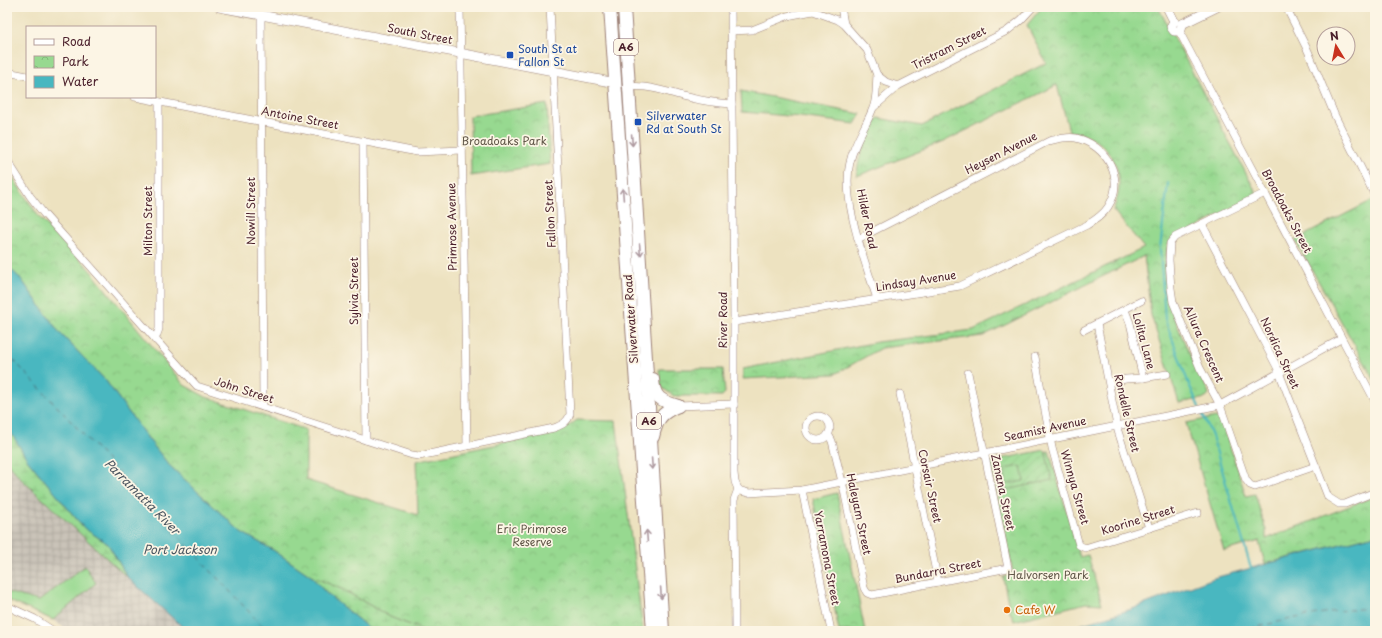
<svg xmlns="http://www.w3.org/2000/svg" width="1382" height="638" font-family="'Playpen Sans',sans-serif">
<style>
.industrial{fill:url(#industrial-grid)}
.grass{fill:#97d990;stroke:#707c5e}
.wetland{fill:url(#wetland-marsh);stroke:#707c5e}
.park{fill:url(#park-crowns);stroke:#707c5e}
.garden{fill:url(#garden-furrows);stroke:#707c5e;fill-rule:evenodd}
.water{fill:#48b7c0;stroke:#496b76}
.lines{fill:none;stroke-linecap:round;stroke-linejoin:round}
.stream{stroke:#48b7c0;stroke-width:2}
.ferry{stroke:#49545f;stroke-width:1;stroke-dasharray:5 4;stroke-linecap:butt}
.minor-casing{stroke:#9c8076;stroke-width:8}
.tertiary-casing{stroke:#9c8076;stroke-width:10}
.trunk-casing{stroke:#9c8076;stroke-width:14}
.minor{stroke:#fff;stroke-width:7}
.tertiary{stroke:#fff;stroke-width:9}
.trunk{stroke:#fff;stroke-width:12}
.oneway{stroke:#ae9aa0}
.transit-dot{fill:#1a4fb4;stroke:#fcf5e5;stroke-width:1.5}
.food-dot{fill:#e8710a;stroke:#fcf5e5;stroke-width:1.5}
.labels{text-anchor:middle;stroke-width:3.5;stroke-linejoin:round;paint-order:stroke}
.shield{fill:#fcf5e5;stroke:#7f5f63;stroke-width:1}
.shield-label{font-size:10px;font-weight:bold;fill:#4a1f2b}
.street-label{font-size:11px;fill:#4a1f2b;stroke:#fcf5e5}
.transit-label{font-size:11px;fill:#164399;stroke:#fcf5e5;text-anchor:start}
.park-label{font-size:11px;fill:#615749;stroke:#fcf5e5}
.food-label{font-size:11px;fill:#c56008;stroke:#fcf5e5;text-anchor:start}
.water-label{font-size:12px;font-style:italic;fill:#49545f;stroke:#fcf5e5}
</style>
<defs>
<pattern id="industrial-grid" width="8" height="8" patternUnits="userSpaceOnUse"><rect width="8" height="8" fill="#c9c3b8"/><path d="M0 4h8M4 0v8" fill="none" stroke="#aea79e"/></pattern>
<pattern id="wetland-marsh" width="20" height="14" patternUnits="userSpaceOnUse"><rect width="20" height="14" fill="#97d990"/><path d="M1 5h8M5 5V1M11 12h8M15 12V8" fill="none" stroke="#84ba7c"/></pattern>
<pattern id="park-crowns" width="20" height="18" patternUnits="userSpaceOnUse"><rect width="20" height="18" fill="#97d990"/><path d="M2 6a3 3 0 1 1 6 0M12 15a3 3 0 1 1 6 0" fill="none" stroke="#84ba7c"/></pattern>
<pattern id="garden-furrows" width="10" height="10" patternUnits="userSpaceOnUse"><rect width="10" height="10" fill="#97d990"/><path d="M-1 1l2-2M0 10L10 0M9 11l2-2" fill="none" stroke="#84ba7c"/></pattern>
</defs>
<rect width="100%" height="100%" fill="#fcf5e5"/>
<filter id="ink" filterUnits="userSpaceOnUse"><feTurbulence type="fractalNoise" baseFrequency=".025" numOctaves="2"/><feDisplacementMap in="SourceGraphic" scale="8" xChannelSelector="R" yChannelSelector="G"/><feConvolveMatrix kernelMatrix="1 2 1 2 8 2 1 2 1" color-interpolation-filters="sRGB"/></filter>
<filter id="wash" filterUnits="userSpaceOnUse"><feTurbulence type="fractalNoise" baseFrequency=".012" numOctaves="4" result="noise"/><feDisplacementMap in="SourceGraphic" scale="16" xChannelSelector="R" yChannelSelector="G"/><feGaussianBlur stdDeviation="0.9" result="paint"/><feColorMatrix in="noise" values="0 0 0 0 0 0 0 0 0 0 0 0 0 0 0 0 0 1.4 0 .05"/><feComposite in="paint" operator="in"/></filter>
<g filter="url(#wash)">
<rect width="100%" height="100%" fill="#ede2c0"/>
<path class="industrial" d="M7,462L21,479L187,631H69L53,620L96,583L85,566L39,601L7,592Z"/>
<path class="grass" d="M85,566L96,583L53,620L7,600V592L39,601Z"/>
<g class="wetland">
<path d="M7,425L27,459L84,528L108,544L128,578L21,479L7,462Z"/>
<path d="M311,576L344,590L390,617L426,631H372L326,593Z"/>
</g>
<g class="park">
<path d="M1042,7H1158L1257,194L1168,244C1157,295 1186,347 1208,391L1209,395L1206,398L1179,403L1151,315L1144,256L983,336L881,348L835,374L743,379V369L877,342L973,330L1144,248L1113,210C1130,173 1110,136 1069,131L1057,85L943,142L857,176C858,154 866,135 878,118L922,126L1046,63L1027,25Z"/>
<path d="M741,91L861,114L855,124L800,117L742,112Z"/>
<path d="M547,104L550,164L471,176L470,116Z"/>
<path d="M7,169L39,217L84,263L184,385L206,397L304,429L306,431V480L418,515L416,461L562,431L577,420L616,421L643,631H426L390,617L344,590L311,576L273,550L241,532L169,465L146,436L106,381L59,332L21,279L7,266Z"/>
<path d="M1375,199V381L1295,240Z"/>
<path d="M659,369H723L725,393L722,396H674L661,387Z"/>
<path d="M1216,417L1221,419L1223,425L1246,496L1255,494L1266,530V539L1375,496V535L1265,564L1259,542L1260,541L1224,551L1186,423Z"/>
<path d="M1049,451L1080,557L1088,555L1102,604L1086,603L1014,621L1011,613H1010L1003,577L1013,573L991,462Z"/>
<path d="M837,493L865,631H839L813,499Z"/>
</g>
<path class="garden" d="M1045,450L1052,480L1002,491L995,460ZM1021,466L1024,481L1007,484L1004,469Z"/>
<g class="water">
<path d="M7,266L21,279L59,332L106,381L146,436L169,465L241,532L273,550L311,576L326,593L372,631H187L128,578L108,544L84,528L27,459L7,426Z"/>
<path d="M1375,535V631H1060L1132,609L1214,578Z"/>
</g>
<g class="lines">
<g class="stream">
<path d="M1168,183L1160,249L1165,319L1188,382L1199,407"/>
<path d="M1201,411L1212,436L1251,568"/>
</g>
<g class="ferry">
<path d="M7,353L267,631"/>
<path d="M1242,631C1286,619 1329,610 1375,608"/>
</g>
</g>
</g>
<g filter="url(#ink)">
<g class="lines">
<g class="minor-casing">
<g id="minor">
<path d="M460,7L467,446"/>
<path d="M731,7L734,322V473L735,482L738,489L734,500L735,631"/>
<path d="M841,7L844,24L867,50L877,75L886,82L898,86"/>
<path d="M1286,7L1308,51L1335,116L1375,196"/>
<path d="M261,15L263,407"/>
<path d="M731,31L752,30L787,16L813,11L838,20L844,24"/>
<path d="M1179,31L1375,401"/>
<path d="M7,72L27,76"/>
<path d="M629,87C647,85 664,91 682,96C698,100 715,103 732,104"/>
<path d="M135,97L417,152L462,150"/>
<path d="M874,107L898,86L1007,31L1021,20L1033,7"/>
<path d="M363,141L366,440"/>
<path d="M7,160L30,196L44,214L197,386L412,455L419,456L554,428C562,425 568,422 570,414L550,7"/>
<path d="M1265,193L1175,237L1170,243L1169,260L1171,288L1173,302L1200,368L1220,405L1246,480L1250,485L1255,487L1316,466"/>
<path d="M1202,224L1277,367L1328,497L1339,504H1345L1375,492"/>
<path d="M877,299C865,261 841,200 850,162C854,142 866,127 873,108C877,99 876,85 877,75"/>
<path d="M1125,310L1130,323L1143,378"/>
<path d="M734,322L960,286L1087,225C1095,220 1103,215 1108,207C1126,179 1107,145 1076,138C1067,136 1058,139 1049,141L858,239"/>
<path d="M1097,324L1118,431L1149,528"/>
<path d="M1084,330L1141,301"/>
<path d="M155,340L159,329V102"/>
<path d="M1035,357L1052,448L1079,545L1085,548L1198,513"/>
<path d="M1109,382L1126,379L1143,378L1167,374"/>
<path d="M900,394L938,582"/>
<path d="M678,406L734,404"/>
<circle cx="818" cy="428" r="12"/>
<path d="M828,434L832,441L844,490L864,588L867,593L872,595L1008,568L968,373"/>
<path d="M738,489L741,491L749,493L802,490L1220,405L1341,339"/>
<path d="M802,490L831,631"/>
<path d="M7,606L35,619L52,630"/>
</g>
</g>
<g class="tertiary-casing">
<g id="tertiary">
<path d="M219,7L616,83"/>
<path d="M1167,7L1174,21"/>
<path d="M1174,21L1171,27L1174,31H1179L1181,30L1182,24"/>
<path d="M1182,24L1217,7"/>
</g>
</g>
<g class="trunk-casing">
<g id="trunk">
<path d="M610,7L653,631"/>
<path d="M624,7L663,631"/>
<path d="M653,379C654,398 661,401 678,406"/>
<path d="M653,437C657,419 661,413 678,406"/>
</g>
</g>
<use href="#minor" class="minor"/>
<use href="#tertiary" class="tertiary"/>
<use href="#trunk" class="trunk"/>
</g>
<defs><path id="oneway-shaft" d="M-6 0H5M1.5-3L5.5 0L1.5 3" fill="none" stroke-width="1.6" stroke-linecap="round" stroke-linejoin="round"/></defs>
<g class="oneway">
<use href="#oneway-shaft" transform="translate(632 140) rotate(86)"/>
<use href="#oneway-shaft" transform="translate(623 194) rotate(-94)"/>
<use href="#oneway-shaft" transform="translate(640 250) rotate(86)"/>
<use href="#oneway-shaft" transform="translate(652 464) rotate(86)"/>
<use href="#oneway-shaft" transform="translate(647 536) rotate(-94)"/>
<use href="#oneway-shaft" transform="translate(661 593) rotate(86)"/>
</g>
</g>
<g class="transit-dot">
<rect x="506" y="51" width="8" height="8" rx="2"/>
<rect x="634" y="118" width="8" height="8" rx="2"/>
</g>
<circle class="food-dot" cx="1007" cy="610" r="4"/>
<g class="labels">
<g class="shield">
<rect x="614" y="39" width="24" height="16" rx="3"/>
<rect x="637" y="413" width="24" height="16" rx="3"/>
</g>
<g class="shield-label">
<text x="626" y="51">A6</text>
<text x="649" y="425">A6</text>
</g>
<g class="street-label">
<text transform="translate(420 34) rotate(11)" y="4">South Street</text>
<text transform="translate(949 48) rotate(-27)" y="4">Tristram Street</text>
<text transform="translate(300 118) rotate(11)" y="4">Antoine Street</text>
<text transform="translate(1001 153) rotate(-27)" y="4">Heysen Avenue</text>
<text transform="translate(251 211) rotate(-90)" y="4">Nowill Street</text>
<text transform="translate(1287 211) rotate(62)" y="4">Broadoaks Street</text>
<text transform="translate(550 214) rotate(-93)" y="4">Fallon Street</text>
<text transform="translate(867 219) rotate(78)" y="4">Hilder Road</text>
<text transform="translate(148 221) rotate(-90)" y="4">Milton Street</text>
<text transform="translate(452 227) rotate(-91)" y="4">Primrose Avenue</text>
<text transform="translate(916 281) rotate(-9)" y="4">Lindsay Avenue</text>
<text transform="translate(354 291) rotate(-90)" y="4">Sylvia Street</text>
<text transform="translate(631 319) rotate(-94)" y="4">Silverwater Road</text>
<text transform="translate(723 320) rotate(-90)" y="4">River Road</text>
<text transform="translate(1144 341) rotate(75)" y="4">Lolita Lane</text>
<text transform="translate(1204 344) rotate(66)" y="4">Allura Crescent</text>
<text transform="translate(1280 353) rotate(65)" y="4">Nordica Street</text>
<text transform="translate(244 390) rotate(18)" y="4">John Street</text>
<text transform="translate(1127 413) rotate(77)" y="4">Rondelle Street</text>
<text transform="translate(1045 429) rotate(-12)" y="4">Seamist Avenue</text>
<text transform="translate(930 486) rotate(78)" y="4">Corsair Street</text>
<text transform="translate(1075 487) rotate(74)" y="4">Winnya Street</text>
<text transform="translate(1003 492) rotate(78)" y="4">Zanana Street</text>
<text transform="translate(859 514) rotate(78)" y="4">Haleyam Street</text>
<text transform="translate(1138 520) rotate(-17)" y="4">Koorine Street</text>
<text transform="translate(827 558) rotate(79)" y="4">Yarramona Street</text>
<text transform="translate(938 571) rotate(-11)" y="4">Bundarra Street</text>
</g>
<g class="transit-label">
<text x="518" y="53">South St at<tspan x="518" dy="13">Fallon St</tspan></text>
<text x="646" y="120">Silverwater<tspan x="646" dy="13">Rd at South St</tspan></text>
</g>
<g class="park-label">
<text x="504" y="145">Broadoaks Park</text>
<text x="532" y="533">Eric Primrose<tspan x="532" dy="13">Reserve</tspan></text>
<text x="1048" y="579">Halvorsen Park</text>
</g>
<g class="food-label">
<text x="1015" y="614">Cafe W</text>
</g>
<g class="water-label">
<text transform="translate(142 497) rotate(45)" y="4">Parramatta River</text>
<text x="180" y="554">Port Jackson</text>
</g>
</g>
<rect width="1382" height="638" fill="none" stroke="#fcf5e5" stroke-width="24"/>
<rect x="26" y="26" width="130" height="72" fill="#fcf5e5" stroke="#b59f9b"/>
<rect x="34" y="39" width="20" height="6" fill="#ffffff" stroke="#b59f9b"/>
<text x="62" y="46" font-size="12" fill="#4a1f2b">Road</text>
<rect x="34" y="56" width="20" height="12" fill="url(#park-crowns)" stroke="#b59f9b"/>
<text x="62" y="66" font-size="12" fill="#4a1f2b">Park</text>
<rect x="34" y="76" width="20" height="12" fill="#48b7c0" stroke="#b59f9b"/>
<text x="62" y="86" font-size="12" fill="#4a1f2b">Water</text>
<g transform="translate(1336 46) rotate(350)"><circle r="19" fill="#fcf5e5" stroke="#b59f9b"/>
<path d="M0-3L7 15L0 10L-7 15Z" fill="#c8321e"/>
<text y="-6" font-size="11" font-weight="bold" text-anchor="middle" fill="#4a1f2b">N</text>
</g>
</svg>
